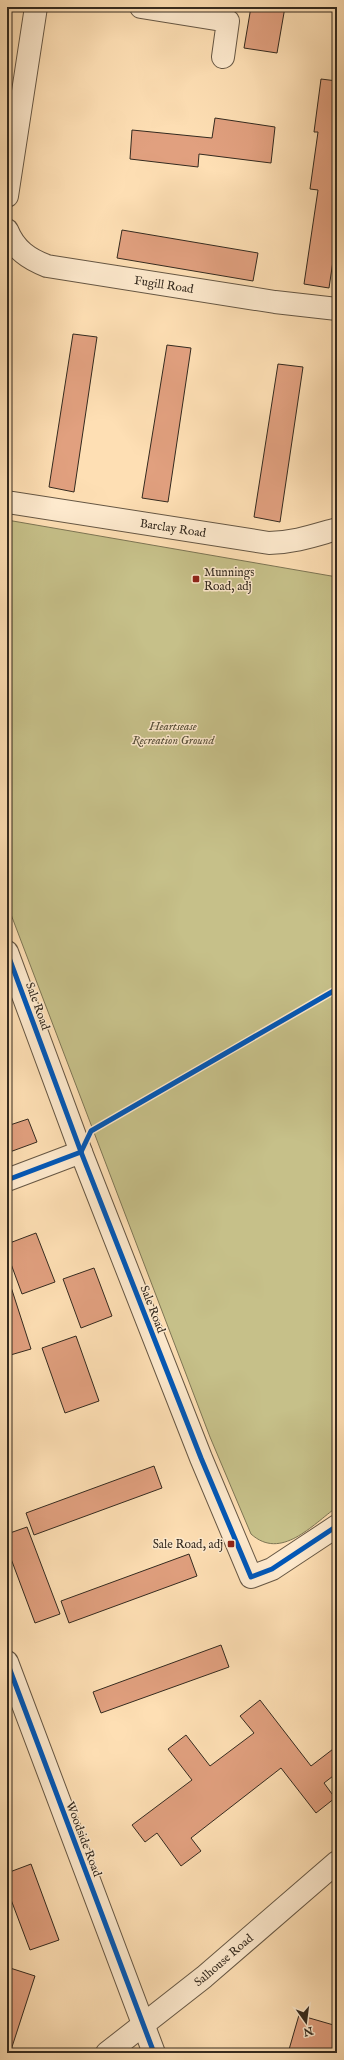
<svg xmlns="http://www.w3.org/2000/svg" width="344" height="2060" font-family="'IM FELL English',serif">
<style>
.green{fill:#c6c089;stroke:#7d7554}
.building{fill:#e1a07f;stroke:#342a1f}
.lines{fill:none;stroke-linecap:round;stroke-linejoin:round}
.minor-casing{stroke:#665744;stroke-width:24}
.tertiary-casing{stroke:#665744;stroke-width:24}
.minor{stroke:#feeace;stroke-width:22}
.tertiary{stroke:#feeace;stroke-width:22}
.cycleway-casing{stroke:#feeace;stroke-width:8}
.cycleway{stroke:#0057b8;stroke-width:5}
.poi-dot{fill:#8f2418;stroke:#feeace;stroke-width:1.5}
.labels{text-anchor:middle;stroke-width:3;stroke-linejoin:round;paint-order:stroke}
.street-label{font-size:12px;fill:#342a1f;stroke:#feeace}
.poi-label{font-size:12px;fill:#342a1f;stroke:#feeace;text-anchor:start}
.park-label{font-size:12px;font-style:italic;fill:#58503a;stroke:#feeace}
</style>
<rect width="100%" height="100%" fill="#fedfb4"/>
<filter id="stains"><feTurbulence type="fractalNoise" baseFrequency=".005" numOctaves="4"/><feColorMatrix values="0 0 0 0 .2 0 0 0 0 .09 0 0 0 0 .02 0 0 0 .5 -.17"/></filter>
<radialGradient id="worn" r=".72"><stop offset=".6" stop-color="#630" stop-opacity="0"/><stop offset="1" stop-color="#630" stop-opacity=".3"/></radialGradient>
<path class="green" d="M7,520L337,577V1507C312,1525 281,1561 251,1534L210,1437L7,904Z"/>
<g class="building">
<path d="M251,7H285L277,53L244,48Z"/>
<path d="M321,79L337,81V234L329,288L304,284L318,190L310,189L318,132H314Z"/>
<path d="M215,118L275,127L271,163L199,154L198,167L130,159L132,130L212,138Z"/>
<path d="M122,230L258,253L253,281L117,258Z"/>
<path d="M73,334L97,337L74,492L49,487Z"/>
<path d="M167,345L191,348L168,502L142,498Z"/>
<path d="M278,364L303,367L280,522L254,517Z"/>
<path d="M28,1119L37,1142L7,1153V1126Z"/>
<path d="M36,1233L55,1282L22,1294L7,1253V1244Z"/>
<path d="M94,1268L112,1316L81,1328L63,1279Z"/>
<path d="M11,1287L31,1349L7,1356V1288Z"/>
<path d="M76,1336L99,1401L65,1413L42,1348Z"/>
<path d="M154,1466L162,1488L34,1535L26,1513Z"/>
<path d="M27,1527L60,1614L35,1623L7,1548V1534Z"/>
<path d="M189,1554L197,1576L69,1623L61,1601Z"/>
<path d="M221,1645L229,1667L101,1713L93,1692Z"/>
<path d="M260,1700L311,1766L337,1746V1773L324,1783L335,1798L316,1813L281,1768L191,1838L201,1851L181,1866L157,1833L145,1842L132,1825L192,1780L168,1749L186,1735L210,1766L254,1733L240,1716Z"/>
<path d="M31,1864L59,1940L30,1950L7,1889V1873Z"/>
<path d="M7,1967L35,1976L11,2050H7Z"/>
<path d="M299,2015L337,2026V2044L334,2053H288Z"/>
</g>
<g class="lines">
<g class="minor-casing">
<g id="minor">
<path d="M141,7L228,21L223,57"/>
<path d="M7,196L36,7"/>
<path id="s1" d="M7,230C15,250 29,259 47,266L275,302L337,309"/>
<path id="s2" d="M7,502L269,543C296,542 312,536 337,529"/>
<path d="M7,952L81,1152L201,1458L251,1577L272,1569L337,1526"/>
<path d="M7,1180L81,1152"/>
</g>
</g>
<g class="tertiary-casing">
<g id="tertiary">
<path d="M7,1662L154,2053"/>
<path id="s3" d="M107,2053L204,1977L337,1862"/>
</g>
</g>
<use href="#minor" class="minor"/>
<use href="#tertiary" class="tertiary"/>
<g class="cycleway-casing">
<g id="cycleway">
<path d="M7,952L81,1152L201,1458L251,1577L272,1569L337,1526"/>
<path d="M81,1152L91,1131L337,989"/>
<path d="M7,1180L81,1152"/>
<path d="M7,1662L154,2053"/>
</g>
</g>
<use href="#cycleway" class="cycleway"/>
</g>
<g class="poi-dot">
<rect x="192" y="575" width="8" height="8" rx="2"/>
<rect x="227" y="1540" width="8" height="8" rx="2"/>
</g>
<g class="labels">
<g class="street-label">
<text dy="4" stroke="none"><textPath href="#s1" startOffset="174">Fugill Road</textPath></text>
<text dy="4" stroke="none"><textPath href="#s2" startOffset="168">Barclay Road</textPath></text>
<text transform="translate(38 1006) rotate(70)" y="4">Sale Road</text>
<text transform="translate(153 1309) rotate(69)" y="4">Sale Road</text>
<text transform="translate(84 1839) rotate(69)" y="4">Woodside Road</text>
<text dy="4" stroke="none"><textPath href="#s3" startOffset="149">Salhouse Road</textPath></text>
</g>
<g class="poi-label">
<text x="204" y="576">Munnings<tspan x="204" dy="14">Road, adj</tspan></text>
<text x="223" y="1548" text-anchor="end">Sale Road, adj</text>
</g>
<g class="park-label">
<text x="173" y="730">Heartsease<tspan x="173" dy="14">Recreation Ground</tspan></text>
</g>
</g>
<rect width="344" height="2060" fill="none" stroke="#fedfb4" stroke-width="24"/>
<rect x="8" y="8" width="328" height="2044" fill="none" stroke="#342a1f" stroke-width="2"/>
<rect x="12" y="12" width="320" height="2036" fill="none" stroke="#342a1f"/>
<g transform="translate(306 2022) rotate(166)" stroke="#feeace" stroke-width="3" paint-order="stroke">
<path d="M0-3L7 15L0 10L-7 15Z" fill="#342a1f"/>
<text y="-6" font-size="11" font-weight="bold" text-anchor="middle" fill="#342a1f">N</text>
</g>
<rect width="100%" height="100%" filter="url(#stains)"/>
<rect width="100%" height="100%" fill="url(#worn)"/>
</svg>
